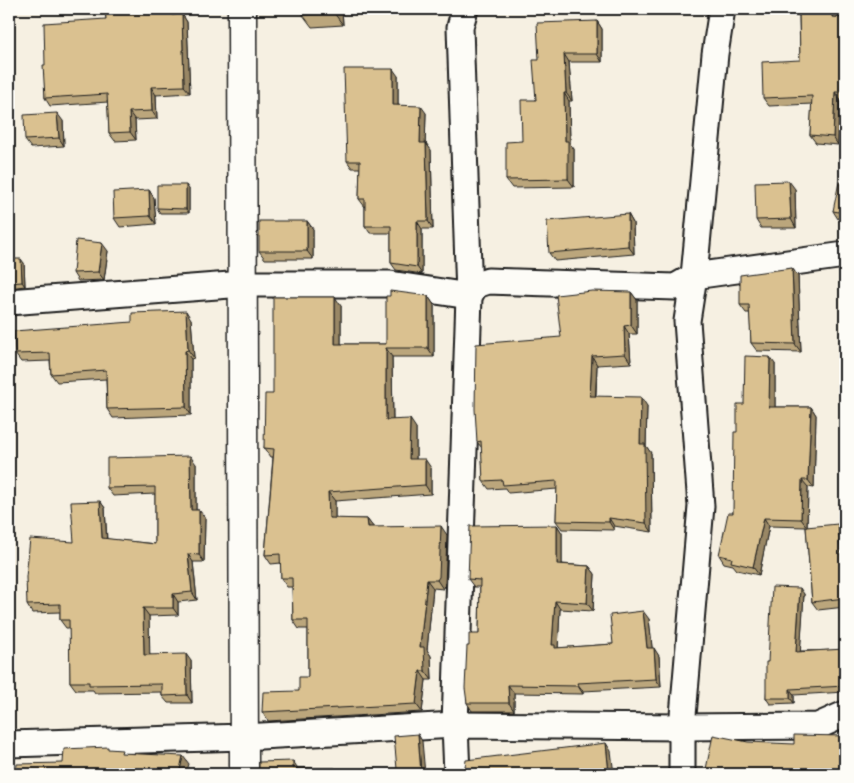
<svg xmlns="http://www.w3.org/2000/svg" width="854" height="783" font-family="'Architects Daughter',sans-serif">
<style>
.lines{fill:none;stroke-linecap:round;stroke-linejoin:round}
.minor-casing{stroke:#1c1c1c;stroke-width:29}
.tertiary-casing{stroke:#1c1c1c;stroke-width:31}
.minor{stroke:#fdfcf7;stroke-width:25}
.tertiary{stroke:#fdfcf7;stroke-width:28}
.wall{fill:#bba67c;stroke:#1c1c1c}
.shaded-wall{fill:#998765;stroke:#1c1c1c}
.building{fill:#dac190;stroke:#1c1c1c}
</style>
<rect width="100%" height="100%" fill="#f6f0e2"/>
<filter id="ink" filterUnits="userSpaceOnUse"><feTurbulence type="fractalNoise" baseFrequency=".02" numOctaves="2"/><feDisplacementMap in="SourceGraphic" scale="10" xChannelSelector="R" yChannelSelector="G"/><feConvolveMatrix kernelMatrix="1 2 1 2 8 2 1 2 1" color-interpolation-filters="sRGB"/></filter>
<g filter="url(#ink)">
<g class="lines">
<g class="minor-casing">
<g id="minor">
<path d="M469,296L476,285L488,281L675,287L694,276L845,255"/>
<path d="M9,302L243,284H390L469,296"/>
<path d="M9,744L244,737L455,725L682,727L818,726L845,714"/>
<path d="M457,774L455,725L469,296L460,27L465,9"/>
<path d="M682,774V727L701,506L687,321L694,276L715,54L722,9"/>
</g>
</g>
<g class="tertiary-casing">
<path id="tertiary" d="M242,9L244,774"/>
</g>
<use href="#minor" class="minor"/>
<use href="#tertiary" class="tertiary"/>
</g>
<g class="wall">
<path d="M105,9H176L177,14H182L187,22L190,93L156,95L157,119L135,120L136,140L115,141L109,133L108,102L50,106L45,98V65L106,19Z"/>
<path d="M342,9L343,25L312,27L303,15Z"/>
<path d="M771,9H837V18H845V100H840L838,145L816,143L810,135L812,104L769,106L763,98L800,60L799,15L775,16Z"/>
<path d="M597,21L602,29V62H569L572,101H569L570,144L574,149V187L512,188L506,180L522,141L536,100L539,60Z"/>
<path d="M398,76V105L426,113L425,143L431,150L433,229H422V274L396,270L391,263V233H370L365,226V207L359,199L360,168H352L347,161Z"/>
<path d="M63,121L64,146L31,148L25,140Z"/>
<path d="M845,183V220L838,219L833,211Z"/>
<path d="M189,189V213H160L157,208Z"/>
<path d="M795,189L796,228H761L756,220Z"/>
<path d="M149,190L154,198L156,224L120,227L114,218Z"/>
<path d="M628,214L633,223L634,254L555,261L549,253Z"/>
<path d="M307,221L313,229V259H265L259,251Z"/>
<path d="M108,251L104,280L78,281L73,273Z"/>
<path d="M9,259L24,263L25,286L9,288Z"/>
<path d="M792,268L798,276L801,352L757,351L751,343L750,313H746L740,305Z"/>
<path d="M631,292L637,300V334H629L631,363L597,365L596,397L647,406L646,446L651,453L652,532L614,526V530L562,529L556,521L557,489L508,493L505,488L489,489L483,481L482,448L477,442L561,337Z"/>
<path d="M428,296L434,305V357H392L393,420L416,428V459L431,468V494L335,501V519H367L373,527L447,535L445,586L443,589L433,588L427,650L431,656L432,680H426L422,712L268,721L262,712L299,691L308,677V629H299L293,620L292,587H287L281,578V563L271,564L265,555L273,457H270L264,448L273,394L341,306V344H386Z"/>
<path d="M191,319L194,358L191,359V415L113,418L107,409L106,379L57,382L51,374L50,361L21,362L15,354Z"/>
<path d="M775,364V407H811L816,415L814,488L808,487L807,527L844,532L845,544V607L818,610L812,602L806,527L769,526L759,575L737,570L733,565L724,563L719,555L733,513L744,404Z"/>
<path d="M196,464V510H199L205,518L204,562H193L197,600L178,602V615L149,616V655L191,661L192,703H168L162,696V692L95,693L93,690H76L70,682V628H66L60,620V612L32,613L27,605L74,542L100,501L105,508L107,539L155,544V494L113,496L107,488Z"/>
<path d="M557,525L562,533V564L589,566L595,574L593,611L560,609L558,648L613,644L649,619L652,648L659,656L661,687L583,691V694L514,693V711H472L467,703L469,646L479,634L480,587H474L468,579Z"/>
<path d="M804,594L800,651L845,650V692L794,695V703L770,704L766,698L768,662Z"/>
</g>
<g class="shaded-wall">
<path d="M171,9H176L177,22L172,15Z"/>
<path d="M334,9H342L343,25L334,13Z"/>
<path d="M832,9H837V25L832,17Z"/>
<path d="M182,14L187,22L190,93L184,86Z"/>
<path d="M597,21L602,29V62L597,54Z"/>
<path d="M564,54L569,62L572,101L566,93Z"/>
<path d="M393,69L398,76V113L393,105Z"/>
<path d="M151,87L156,95L157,119L152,111Z"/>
<path d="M835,92L840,100L838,145L833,137Z"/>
<path d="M564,93L569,101L570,144L574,149V187L568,179L565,141Z"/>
<path d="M421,106L426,113L425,150L420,143Z"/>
<path d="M129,112L135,120L136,140L130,132Z"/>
<path d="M57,113L63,121L64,146L59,138Z"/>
<path d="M426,143L431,150L433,229L428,221Z"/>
<path d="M789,181L795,189L796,228L791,219Z"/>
<path d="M186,185L189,189V213L186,209Z"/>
<path d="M149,190L154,198L156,224L150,216Z"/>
<path d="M628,214L633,223L634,254L628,246Z"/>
<path d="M307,221L313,229V259L307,251Z"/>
<path d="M417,221L422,229V274L417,267Z"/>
<path d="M102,243L108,251L104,280L98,272Z"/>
<path d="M21,259L24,263L25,286L22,282Z"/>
<path d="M792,268L798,276L801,352L795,344Z"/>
<path d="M631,292L637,300V334L631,325Z"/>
<path d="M428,296L434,305V357L428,348Z"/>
<path d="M335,297L341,306V353L335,344Z"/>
<path d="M186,311L191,319L194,358L188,350Z"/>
<path d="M624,326L629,334L631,363L625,354Z"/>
<path d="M386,348L392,357L393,429L386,420Z"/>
<path d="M185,351L191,359V415L186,407Z"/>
<path d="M592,356L597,365L595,405L590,396Z"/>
<path d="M770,357L775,364V414L769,407Z"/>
<path d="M641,397L647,406L646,446L651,453L652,532L646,523L640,444Z"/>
<path d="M811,407L816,415L814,488L808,480Z"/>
<path d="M410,419L416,428V468L409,459Z"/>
<path d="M190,456L196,464V518L191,510Z"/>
<path d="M425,459L431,468V494L425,485Z"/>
<path d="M802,480L808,487L807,527L801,519Z"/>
<path d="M328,492L335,501V527L329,518Z"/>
<path d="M100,501L105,508L107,546L102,538Z"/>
<path d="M199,510L205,518L204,562L199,555Z"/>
<path d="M609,518L614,526V530L609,522Z"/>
<path d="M764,518L769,526L759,575L753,567Z"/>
<path d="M367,519L374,528L368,527Z"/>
<path d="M838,524L844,532L845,544V595Z"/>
<path d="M557,525L562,533V572L557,564Z"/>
<path d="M441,526L447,535L445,586L443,589L437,580Z"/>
<path d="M188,554L193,562L197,600L192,592Z"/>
<path d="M589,566L595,574L593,611L587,603Z"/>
<path d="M427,580L433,588L427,650L431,656L432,680L425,671L420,647Z"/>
<path d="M800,588L804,594L800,657L796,652Z"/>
<path d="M173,594L178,602V615L173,608Z"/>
<path d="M555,601L560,609L558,650L560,656L552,645Z"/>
<path d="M143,608L149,616L150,663L144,655Z"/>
<path d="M643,611L649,619L653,656L647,648Z"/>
<path d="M654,648L659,656L661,687L656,679Z"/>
<path d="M186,654L191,661L192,703L187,695Z"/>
<path d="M420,671L426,680L422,712L416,704Z"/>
<path d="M577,683L583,691V694L578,686Z"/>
<path d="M508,685L514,693V711L509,703Z"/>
<path d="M790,689L794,695V703L790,698Z"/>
<path d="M418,734L422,741L425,774H421Z"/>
<path d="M606,743L611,751L614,774H609Z"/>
<path d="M183,756L189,764L186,774H179Z"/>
<path d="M293,761L299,770L293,768Z"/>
<path d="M335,768L339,774H335Z"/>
</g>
<g class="building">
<path d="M105,9H171L172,15L182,14L184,86L151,87L152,111L129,112L130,132L109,133L107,94L45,98L43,65H45L44,23L106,19Z"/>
<path d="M303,9H334V13L303,15Z"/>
<path d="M799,9H832V17L845,18V92H835L833,137L810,135L812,96L763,98L762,62L800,60Z"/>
<path d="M597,21V54H564L566,93H564L565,141H568V179L506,180V142L522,141L521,100H536L533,60H539L537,23Z"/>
<path d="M344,69H393V105L421,106L420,143H426L428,221H417V267L391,263V226H365V199H359L360,161H347Z"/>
<path d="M57,113L59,138L25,140L24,115Z"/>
<path d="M789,181L791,219L756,220L755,182Z"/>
<path d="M839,182L845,183V213L833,211Z"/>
<path d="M157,185H186V209L157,208Z"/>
<path d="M149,190L150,216L114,218L113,192Z"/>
<path d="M628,214V246L549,253L547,221Z"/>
<rect x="259" y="221" width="48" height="30"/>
<path d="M76,240L102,243L98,272L73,273Z"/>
<path d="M9,259H21L22,282L9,283Z"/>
<path d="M792,268L795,344L751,343L749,305H740V275Z"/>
<path d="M390,291L428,296V348H386V420L410,419L409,459H425V485L328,492L329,518L367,519L368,527L441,526L439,577L437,580H427L420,647H424L425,671H420L416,704L262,712L263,692L299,691V677H308V620H293L292,578H281L280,554L265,555L274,449L264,448L265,394H273V297H335V344H386V296H390Z"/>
<path d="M592,291L631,292V325L624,326L625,354L592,356L590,396L641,397L640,444H645L646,523L609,518V522L556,521L557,481L503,485L502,480L483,481L481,441L477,442L475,409L476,344L561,337L556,295Z"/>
<path d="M186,311L188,350L185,351L186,407L107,409L106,370L51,374L50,353L15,354L14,331L132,322V313Z"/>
<path d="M745,356L770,357L769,407H811L808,480H802L801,519L764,518L753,567L731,562L732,558L719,555L728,513H733L734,432H737V404H744Z"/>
<path d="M190,456L191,510H199V555L188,554L192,592L173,594V608H143L144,655L186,654L187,695L162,696V684L89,685V682H70L69,620H60V604L27,605L26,577L30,539L74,542L71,502L100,501L102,538L155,544V487L107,488V458Z"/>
<path d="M838,524L845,598L812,602L806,527Z"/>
<path d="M557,525V564L589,566L587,603L555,601L552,645H555V648L613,644L610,615L643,611L647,648H654L656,679L577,683L578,686L508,685L509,703H467L465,688L467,646H469V634H479L480,580L468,579L470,526Z"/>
<path d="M772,587L800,588L796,652L844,649L845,686L790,689V698H766V662H768Z"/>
<path d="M418,734L421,774H382L381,771L397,769L394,736Z"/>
<path d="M713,735L748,742L794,744V735L845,736V774H705Z"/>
<path d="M606,743L609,774H464L466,760Z"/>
<path d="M108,747V749L122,750L121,753L183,756L179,774H16L17,764L63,763L64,749Z"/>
<path d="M293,761V768H335V774H259V762Z"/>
</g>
</g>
<rect width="854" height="783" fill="none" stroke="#fdfcf7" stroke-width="30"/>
<rect x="15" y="15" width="824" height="753" fill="none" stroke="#1c1c1c" stroke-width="2" filter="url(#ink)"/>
</svg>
